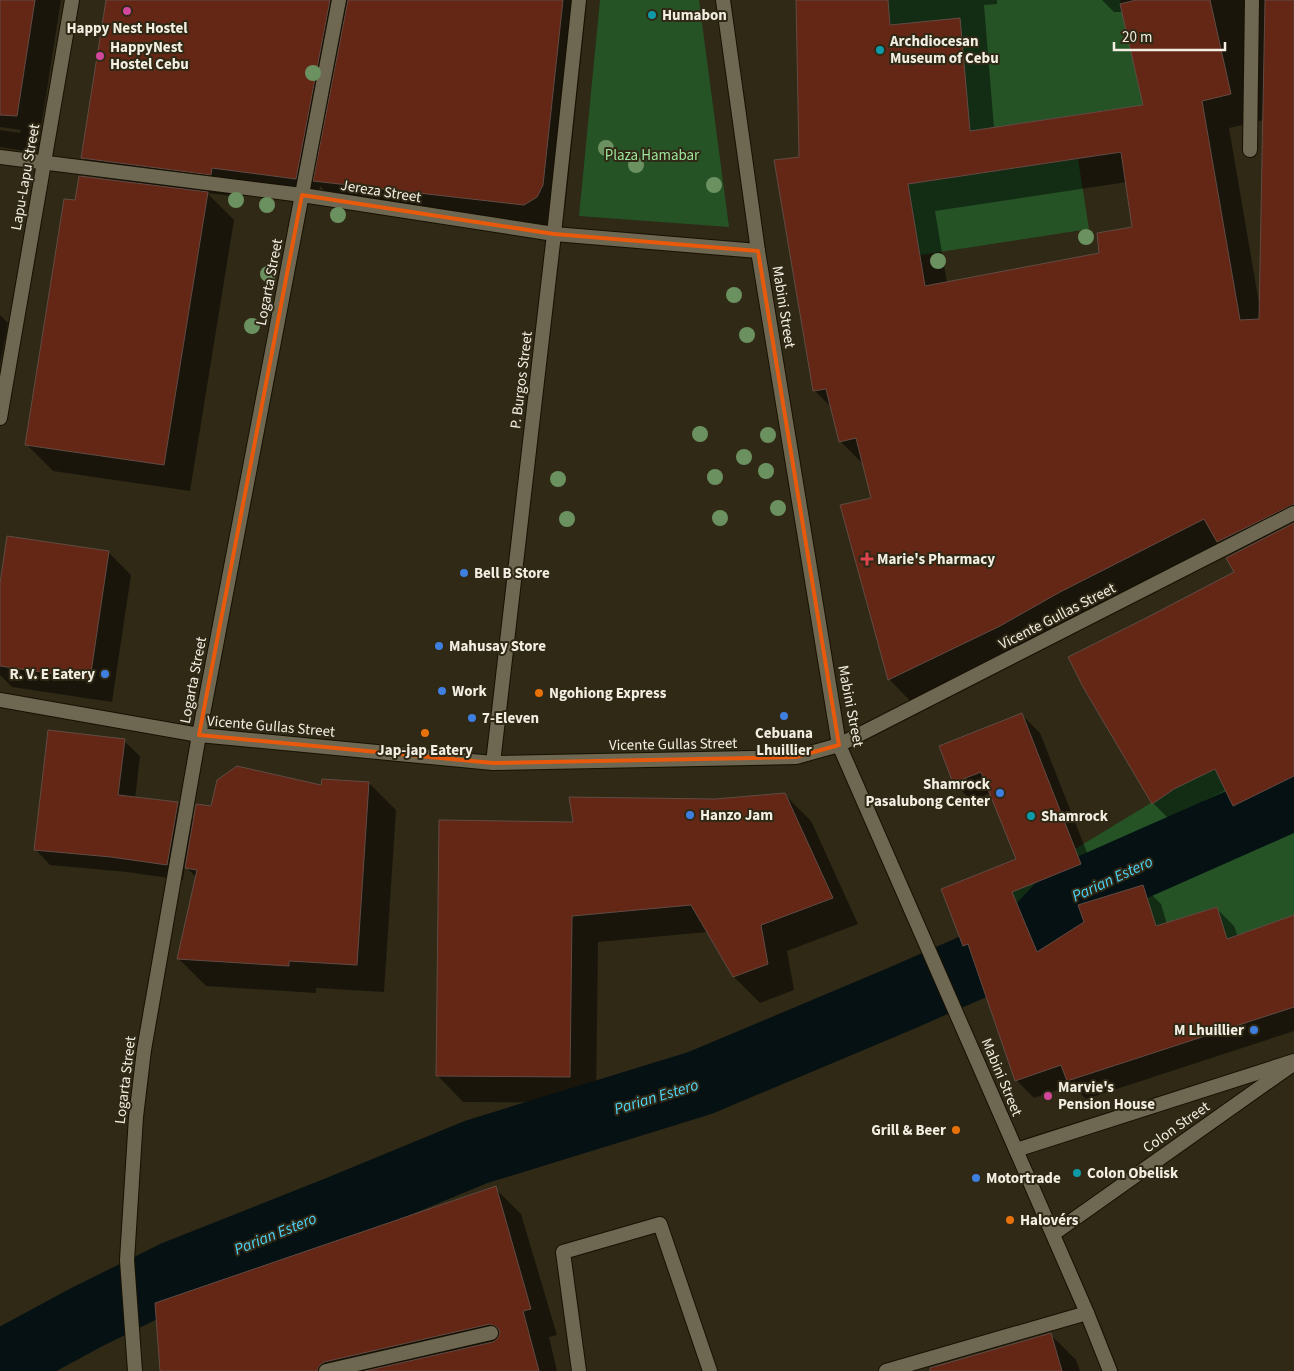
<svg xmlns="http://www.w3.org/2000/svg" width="1294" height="1371" font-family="'Source Sans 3',sans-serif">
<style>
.green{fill:#255326}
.shadow{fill:#0007;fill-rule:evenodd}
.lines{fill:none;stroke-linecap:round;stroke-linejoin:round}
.river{stroke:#061114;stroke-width:66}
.building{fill:#642715;stroke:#614b44;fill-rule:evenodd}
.service-casing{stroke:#171102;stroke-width:16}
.minor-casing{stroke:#171102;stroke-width:16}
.tertiary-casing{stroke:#171102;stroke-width:16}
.secondary-casing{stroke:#171102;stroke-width:16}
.service{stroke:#6e6752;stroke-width:14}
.minor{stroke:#6e6752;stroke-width:14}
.tertiary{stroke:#6e6752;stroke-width:14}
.secondary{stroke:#6e6752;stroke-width:14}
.tree{fill:#6c9160}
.marked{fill:none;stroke:#e8590c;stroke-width:4;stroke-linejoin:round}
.hotel-dot{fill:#d1479c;stroke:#2f2916;stroke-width:2}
.culture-dot{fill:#0f9aa8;stroke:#2f2916;stroke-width:2}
.health-dot{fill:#e0444e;stroke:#2f2916;stroke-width:2}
.shop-dot{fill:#3f7fe0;stroke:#2f2916;stroke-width:2}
.food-dot{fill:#e8710a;stroke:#2f2916;stroke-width:2}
.labels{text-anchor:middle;stroke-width:4;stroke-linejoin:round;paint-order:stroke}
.poi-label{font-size:15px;font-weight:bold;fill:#f2eee2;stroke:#2f2916;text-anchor:start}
.park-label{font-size:15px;fill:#9de69d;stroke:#2f2916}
.street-label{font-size:15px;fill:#f2eee2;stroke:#2f2916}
.water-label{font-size:16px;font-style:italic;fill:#4cd3f5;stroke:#2f2916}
</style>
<rect width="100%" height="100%" fill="#2f2916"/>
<g class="green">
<path d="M600,0H699L729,227L579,216Z"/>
<path d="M888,0H1120L1145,114L1114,109L944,135L965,75L960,19L890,25Z"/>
<path d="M1078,159L1089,229L920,255L908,184Z"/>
<path d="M1215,769L1233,806L1294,776V915L1227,939L1216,907L1156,926L1143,885L1078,905L1084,922L1025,960L1028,967L981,984L963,946L1024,921L1012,892L1081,865L1075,849L1174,789Z"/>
</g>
<g class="shadow">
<path d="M0,0H61L37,153L0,147V130L20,133L21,130L0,127Z"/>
<path d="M107,0H587L565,208L559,219L546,227L337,203L320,186L318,200L233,190L232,196L207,193L234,220L190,491L53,471L27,445L76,202L105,180L83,158Z"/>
<path d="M797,0H997V4L984,5L994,128L1144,106L1123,12H1114L1102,0H1294V511L916,707L889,679L872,499L864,465L840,441L832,408L814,390L800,158ZM1264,120L1260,302L1259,303L1229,128ZM1127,182L1134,228L1101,254L947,283L935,211Z"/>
<path d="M0,315L8,323L0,365Z"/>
<path d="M1294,531V803L1252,824L1234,806L1226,790L1192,807L1171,821L1153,803L1235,572Z"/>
<path d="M108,552L131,575L112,702L12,687L0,675V592Z"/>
<path d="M1022,715L1040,733L1099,883L1029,910L1045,948L1143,886L1161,904L1167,924L1216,908L1234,926L1238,937L1294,916V1031L1086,1099L1072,1085L1034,1098L1016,1080L972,953L964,945L1018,860L990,793L972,801L954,783L941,747Z"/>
<path d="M124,741L140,756L135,799L178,803L194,820L212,807L322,787L369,783L396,810L384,992L316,988V993L206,986L179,959L197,878L185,866L183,880L127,872L50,865L35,849Z"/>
<path d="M784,794L811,821L858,924L787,951L794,990L760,1003L734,977L708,932L598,942L596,1103L463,1102L437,1075L575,823L715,800Z"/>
<path d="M495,1188L521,1214L557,1335L549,1337L557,1371H161Z"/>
<path d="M1050,1334L1076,1360L1080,1371H954Z"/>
<path d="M42,1356L58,1371H14Z"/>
</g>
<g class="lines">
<path class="river" d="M0,1364L87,1317L174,1274L338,1209L476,1152L700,1083L902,998L984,962L1029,938L1068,897L1294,797"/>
</g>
<g class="building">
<path d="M0,0H35L17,116L0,115Z"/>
<path d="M106,0H330L296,179L212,168L211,175L81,158Z"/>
<path d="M348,0H563L543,185L537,197L524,205L313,181Z"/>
<path d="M796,0H888L890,25L960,18L970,131L1143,105L1120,4L1136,0H1210L1231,94L1202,101L1240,320L1259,319L1265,0H1294V504L1217,542L1204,519L1060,592L1000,626L888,680L840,505L871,498L856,438L839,442L826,389L813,391L774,160L799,157ZM1121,152L1132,227L1097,233L1099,253L925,286L908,184Z"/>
<path d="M79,176L208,192L164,465L25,445L64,199L75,200Z"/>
<path d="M1294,523V776L1233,806L1215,769L1174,789L1152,804L1083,687L1068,657L1146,618L1234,572L1226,558Z"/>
<path d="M7,536L109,551L90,679L0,666V583Z"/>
<path d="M1022,713L1081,864L1012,892L1037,952L1084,922L1078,905L1143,885L1156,926L1217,907L1227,939L1294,915V1007L1067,1081L1061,1065L1015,1081L968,944L963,946L941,889L1016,859L981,772L953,783L939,746Z"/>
<path d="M48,730L125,739L118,795L178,802L167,865L111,857L34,850Z"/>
<path d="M237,766L321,785L322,779L369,782L357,965L289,961V966L177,959L197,870L185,868L196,804L211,806L217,780Z"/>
<path d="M785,793L833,898L761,925L768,964L733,977L691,905L572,916L570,1077L436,1076L439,820L573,822L569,797L715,799Z"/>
<path d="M496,1186L531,1309L523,1311L539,1371H365L493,1342L497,1339L500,1332L497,1327L490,1324L324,1362L320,1365L317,1371H160L155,1303Z"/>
<path d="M1051,1333L1062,1371H930V1368Z"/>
</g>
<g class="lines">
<g class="service-casing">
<g id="service">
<path d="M1250,150L1252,0"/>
<path d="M579,1371L563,1252L660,1224L710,1371"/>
</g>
</g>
<g class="minor-casing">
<g id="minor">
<path d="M493,763L554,234L579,0"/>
<path d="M135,1371L127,1260L136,1117L144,1050L199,735L339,0"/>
<path d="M326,1371L491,1333"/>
<path d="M886,1371L1087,1313"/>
</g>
</g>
<g class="tertiary-casing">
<g id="tertiary">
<path d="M723,0L758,251L839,745L1016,1150"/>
<path d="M0,157L302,195L554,234L758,251"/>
<path d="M0,418L72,0"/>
<path d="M0,700L199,735L493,763L796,757L839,745L1294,513"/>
</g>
</g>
<g class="secondary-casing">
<g id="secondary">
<path d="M1053,1234L1289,1067"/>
<path d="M1110,1371L1087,1313L1016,1150L1294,1061"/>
</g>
</g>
<use href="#service" class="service"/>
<use href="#minor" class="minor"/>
<use href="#tertiary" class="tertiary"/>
<use href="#secondary" class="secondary"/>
</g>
<g class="tree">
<circle cx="313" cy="73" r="8"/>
<circle cx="606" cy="148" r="8"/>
<circle cx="636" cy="165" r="8"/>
<circle cx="714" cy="185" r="8"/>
<circle cx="236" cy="200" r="8"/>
<circle cx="267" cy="205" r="8"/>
<circle cx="338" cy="215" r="8"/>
<circle cx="1086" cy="237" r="8"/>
<circle cx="938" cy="261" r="8"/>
<circle cx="268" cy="274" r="8"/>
<circle cx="734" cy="295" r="8"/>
<circle cx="252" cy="326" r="8"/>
<circle cx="747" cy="335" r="8"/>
<circle cx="700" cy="434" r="8"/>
<circle cx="768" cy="435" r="8"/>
<circle cx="744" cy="457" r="8"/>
<circle cx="766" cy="471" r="8"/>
<circle cx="715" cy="477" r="8"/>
<circle cx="558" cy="479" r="8"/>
<circle cx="778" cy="508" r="8"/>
<circle cx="720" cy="518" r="8"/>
<circle cx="567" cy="519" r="8"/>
</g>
<path class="marked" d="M302,195L554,234L758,251L839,745L796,757L493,763L199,735Z"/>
<g class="hotel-dot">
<circle cx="127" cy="11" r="5"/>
<circle cx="100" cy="56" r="5"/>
<circle cx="1048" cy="1096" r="5"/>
</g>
<g class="culture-dot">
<circle cx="652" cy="15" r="5"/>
<circle cx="880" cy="50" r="5"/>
<circle cx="1031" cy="816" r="5"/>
<circle cx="1077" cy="1173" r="5"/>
</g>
<path class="health-dot" d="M864.5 551.5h5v5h5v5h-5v5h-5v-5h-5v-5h5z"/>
<g class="shop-dot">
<circle cx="464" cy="573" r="5"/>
<circle cx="439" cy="646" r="5"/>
<circle cx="105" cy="674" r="5"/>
<circle cx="442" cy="691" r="5"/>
<circle cx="784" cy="716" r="5"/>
<circle cx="472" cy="718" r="5"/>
<circle cx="1000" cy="793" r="5"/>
<circle cx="690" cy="815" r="5"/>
<circle cx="1254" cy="1030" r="5"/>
<circle cx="976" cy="1178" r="5"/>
</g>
<g class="food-dot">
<circle cx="539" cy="693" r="5"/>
<circle cx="425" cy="733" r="5"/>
<circle cx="956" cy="1130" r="5"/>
<circle cx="1010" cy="1220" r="5"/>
</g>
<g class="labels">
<g class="poi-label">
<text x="662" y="20">Humabon</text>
<text x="127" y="33" text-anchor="middle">Happy Nest Hostel</text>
<text x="890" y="46">Archdiocesan<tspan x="890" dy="17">Museum of Cebu</tspan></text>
<text x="110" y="52">HappyNest<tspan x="110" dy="17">Hostel Cebu</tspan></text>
<text x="877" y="564">Marie's Pharmacy</text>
<text x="474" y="578">Bell B Store</text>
<text x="449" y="651">Mahusay Store</text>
<text x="95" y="679" text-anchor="end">R. V. E Eatery</text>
<text x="452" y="696">Work</text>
<text x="549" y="698">Ngohiong Express</text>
<text x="482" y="723">7-Eleven</text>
<text x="784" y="738" text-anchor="middle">Cebuana<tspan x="784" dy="17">Lhuillier</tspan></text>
<text x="425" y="755" text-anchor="middle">Jap-jap Eatery</text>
<text x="990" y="789" text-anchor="end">Shamrock<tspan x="990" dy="17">Pasalubong Center</tspan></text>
<text x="700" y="820">Hanzo Jam</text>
<text x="1041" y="821">Shamrock</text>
<text x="1244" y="1035" text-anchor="end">M Lhuillier</text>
<text x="1058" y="1092">Marvie's<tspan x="1058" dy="17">Pension House</tspan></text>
<text x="946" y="1135" text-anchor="end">Grill &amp; Beer</text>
<text x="1087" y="1178">Colon Obelisk</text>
<text x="986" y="1183">Motortrade</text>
<text x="1020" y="1225">Halovérs</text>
</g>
<g class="park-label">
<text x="652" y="160">Plaza Hamabar</text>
</g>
<g class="street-label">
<text transform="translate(25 177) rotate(-80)" y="5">Lapu-Lapu Street</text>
<text transform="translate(381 191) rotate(9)" y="5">Jereza Street</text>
<text transform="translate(269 282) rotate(-79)" y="5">Logarta Street</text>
<text transform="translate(784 307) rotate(81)" y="5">Mabini Street</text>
<text transform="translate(521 380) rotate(-83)" y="5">P. Burgos Street</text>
<text transform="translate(1057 616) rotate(-27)" y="5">Vicente Gullas Street</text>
<text transform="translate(193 680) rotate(-79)" y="5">Logarta Street</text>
<text transform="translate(851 706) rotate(79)" y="5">Mabini Street</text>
<text transform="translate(271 726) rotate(5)" y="5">Vicente Gullas Street</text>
<text transform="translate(673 744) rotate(-1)" y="5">Vicente Gullas Street</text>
<text transform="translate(1002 1077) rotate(67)" y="5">Mabini Street</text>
<text transform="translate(125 1080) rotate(-83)" y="5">Logarta Street</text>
<text transform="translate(1176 1127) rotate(-35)" y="5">Colon Street</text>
</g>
<g class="water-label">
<text transform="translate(1112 878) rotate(-25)" y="6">Parian Estero</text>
<text transform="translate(656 1096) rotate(-17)" y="6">Parian Estero</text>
<text transform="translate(275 1233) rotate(-22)" y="6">Parian Estero</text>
</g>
</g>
<path d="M1114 42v8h111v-8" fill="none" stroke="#f2eee2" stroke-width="2.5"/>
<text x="1122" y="42" font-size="15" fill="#f2eee2" stroke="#2f2916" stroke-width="4" paint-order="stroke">20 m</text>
</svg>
